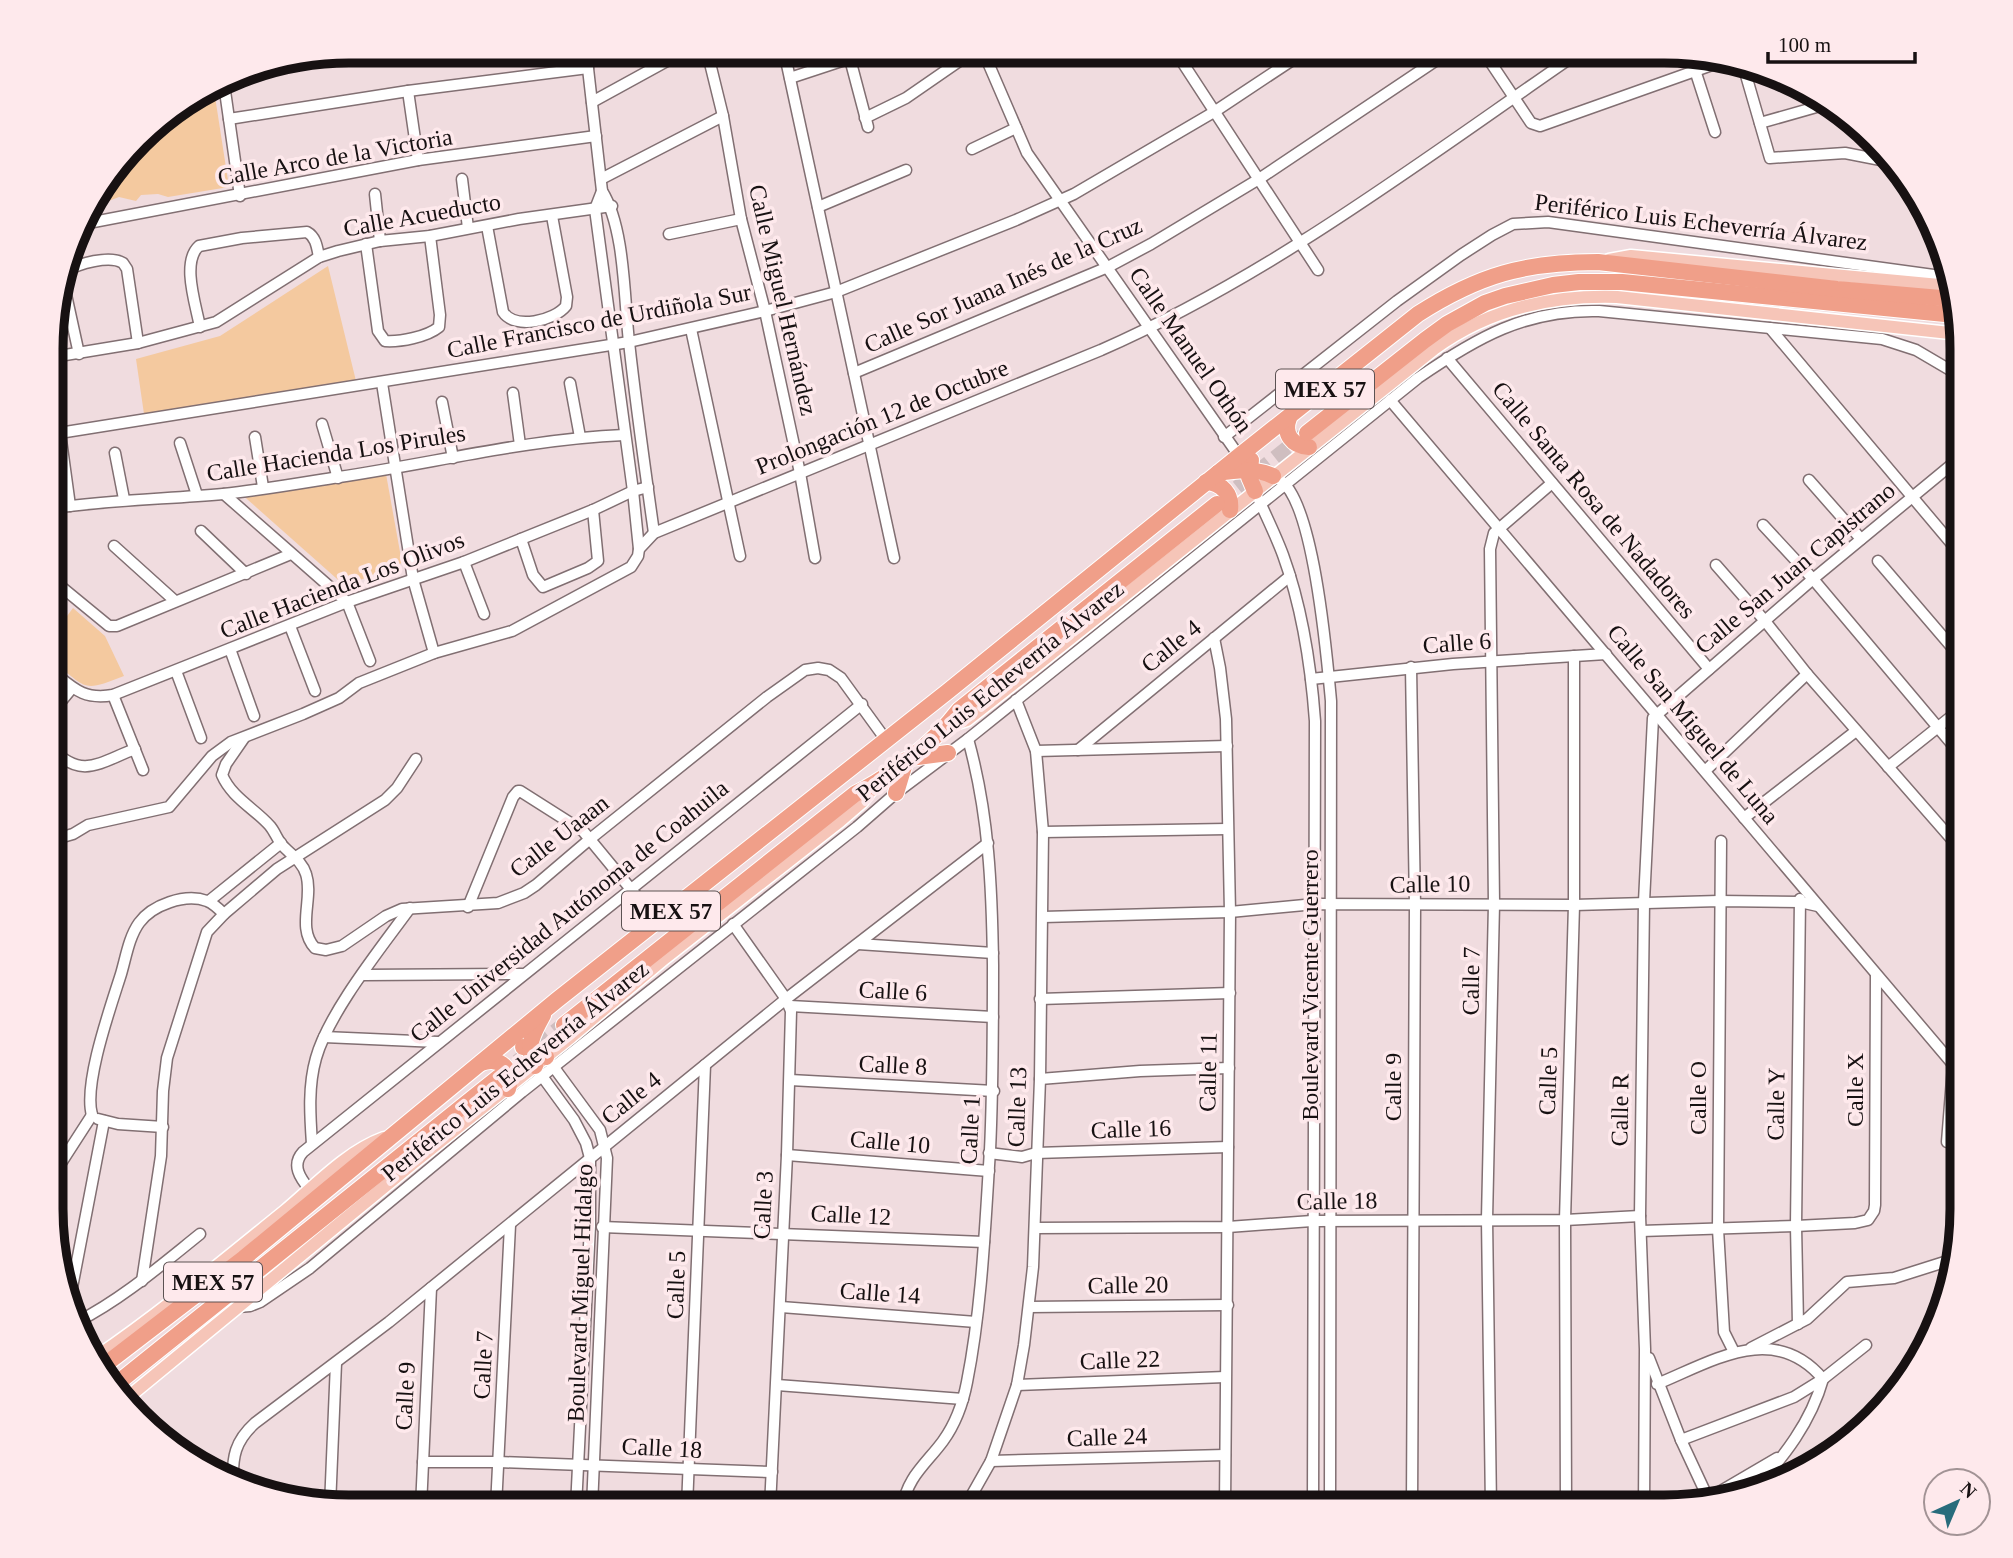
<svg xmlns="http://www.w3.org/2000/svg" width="2013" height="1558" font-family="'Times New Roman',serif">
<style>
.green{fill:#f4c99f}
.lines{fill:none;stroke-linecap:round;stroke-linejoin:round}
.highway-tunnel{stroke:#cfbec0;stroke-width:16;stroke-dasharray:16 8;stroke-linecap:butt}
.minor-casing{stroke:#816f72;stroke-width:13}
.major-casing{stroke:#fff;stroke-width:15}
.highway-casing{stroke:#fff;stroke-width:18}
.minor{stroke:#fff;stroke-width:10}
.major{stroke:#f6c5b8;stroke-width:12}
.highway{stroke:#f09f89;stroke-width:16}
.labels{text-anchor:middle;stroke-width:7;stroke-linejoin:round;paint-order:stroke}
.shield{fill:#fee9ec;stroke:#5c5253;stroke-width:2}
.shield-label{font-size:23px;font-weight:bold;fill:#171112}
.street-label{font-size:24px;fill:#171112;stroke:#fee9ec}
.rim{fill:none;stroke:#171112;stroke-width:9}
</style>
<rect width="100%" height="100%" fill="#f0dcdf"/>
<g class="green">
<path d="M214,90L229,187L168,197L158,194L141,195L136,201L119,197L101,204L89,205L153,125Z"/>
<path d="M328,266L356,381L144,414L136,359L220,336Z"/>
<path d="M386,474L402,563L345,586L239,492Z"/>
<path d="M73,608L105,636L124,676C81,693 88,688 53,662V635Z"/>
</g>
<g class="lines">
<g class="highway-tunnel">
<path d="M1219,503L1306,434"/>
<path d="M499,1077L564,1025"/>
</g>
<g class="minor-casing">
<g id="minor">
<path d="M586,51L602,191C625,228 624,298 629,342C636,406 645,469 654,533"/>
<path d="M707,51L723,116L741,219L765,311L800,473L815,558"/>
<path d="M784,51L894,558"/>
<path d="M983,51L1027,153L1239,456"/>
<path d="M1175,51L1318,270"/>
<path d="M1483,51L1531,123L1540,126L1723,61"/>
<path d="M850,59L868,127"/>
<path d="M1743,65L1770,158L1845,153L1886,161"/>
<path d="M1695,70L1715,132"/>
<path d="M790,78L872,51"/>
<path d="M224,84L240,196"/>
<path d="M408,91L418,160"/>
<path d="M592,102L685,51"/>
<path d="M865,118L906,98L974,51"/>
<path d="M229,119L408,91L588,68"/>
<path d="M1760,123L1827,104"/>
<path d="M972,149L1016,128"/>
<path d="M462,179L468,228"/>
<path d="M601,179L723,116"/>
<path d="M602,191L595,209L633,491L639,549"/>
<path d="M375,194L380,241"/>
<path d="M818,207L906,170"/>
<path d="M83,224L418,160L596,136"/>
<path d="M487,226L503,312C515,330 554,321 566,306L567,297L552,216"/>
<path d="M669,234L741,219"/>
<path d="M366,244L378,331L385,341C400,342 427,337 439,327L440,315L430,236"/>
<path d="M66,272C78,263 110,255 123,263L127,269L138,343"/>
<path d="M63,281L79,354"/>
<path d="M200,327C196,305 181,262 199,246L242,238L307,232C316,237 317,247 319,257"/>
<path d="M1770,328L1962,556"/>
<path d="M691,329L740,556"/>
<path d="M53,357L138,343L216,322L319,257L338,251L380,241L430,236L519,219L612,206"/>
<path d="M1447,358L1709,669"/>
<path d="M854,373L1108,267L1151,244L1259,179L1450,51"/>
<path d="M382,383L413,579L434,653"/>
<path d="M570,383L580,437"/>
<path d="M513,393L520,445"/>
<path d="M1390,400L1962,1075"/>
<path d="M442,402L453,458"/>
<path d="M322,424L338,478"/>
<path d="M60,433L70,506"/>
<path d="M53,434L629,342L765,311L836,292L1016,220L1074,194L1214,112L1306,51"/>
<path d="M255,437L263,487"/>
<path d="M1224,437L1397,301L1461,255L1492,235L1513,224L1548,222L1948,277"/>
<path d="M180,443L197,495"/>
<path d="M115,453L124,499"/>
<path d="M1280,480C1314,502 1327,658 1331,701L1330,1507"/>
<path d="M1809,480L1861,539"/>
<path d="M224,494L347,602L370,661"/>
<path d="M1259,500C1267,518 1276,536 1283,555C1302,607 1311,666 1315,721L1313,1507"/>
<path d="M53,508C110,500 166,499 223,494C262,490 301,483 339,477C434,463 528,439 624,435"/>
<path d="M1763,525L1813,579L1962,756"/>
<path d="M201,531L246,574"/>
<path d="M521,539L533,575L543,587L588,568L598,561L593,510"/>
<path d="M114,546L175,601"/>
<path d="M1878,561L1962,659"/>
<path d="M464,562L484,614"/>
<path d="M1716,565L1765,621L1807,674L1962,851"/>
<path d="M53,580L109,626H117L291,554"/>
<path d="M290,626L315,691"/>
<path d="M1214,638L1220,668L1226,719L1230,912L1225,1507"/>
<path d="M230,649L254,716"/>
<path d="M1411,667L1415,906L1412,1507"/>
<path d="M176,671L201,738"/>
<path d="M53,672C74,689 84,700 113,695L347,602L464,562L593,510L633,491L648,487"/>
<path d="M1311,679L1453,664L1606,654"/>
<path d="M113,695L143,770"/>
<path d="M53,711L72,688"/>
<path d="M244,738L226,764L222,775C232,798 254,808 270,826C275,832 277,839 282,845C290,854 302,861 306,874C314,898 296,928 315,948L326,950L342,946L386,916L402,909L498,903L524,893L536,885L590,839L767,697L805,670L818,668L829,670L841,678L886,740"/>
<path d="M52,749C83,780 100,762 135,749"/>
<path d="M1078,750L1290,576"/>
<path d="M1036,751L1227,746"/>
<path d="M1888,767L1962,708"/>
<path d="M1705,771L1807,674"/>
<path d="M1744,818L1856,731"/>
<path d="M1043,832L1227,829"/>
<path d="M52,840L73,834L88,825L169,807L212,756L231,742L303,714L339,698L359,683L434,653L512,631L631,567L638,556L639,549L654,533L1101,350C1274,274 1425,158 1581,51"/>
<path d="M1721,841L1718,1229L1724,1332L1734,1352"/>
<path d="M209,901L281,843"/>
<path d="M468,907L513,797L518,791H520L583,831L658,922"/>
<path d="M1043,917L1230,912L1315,904L1574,905L1719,901L1800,902L1818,906"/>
<path d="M733,924L786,999L791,1011L787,1155L770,1507"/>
<path d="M858,944L993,953"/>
<path d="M364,975L522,974"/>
<path d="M1040,999L1230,993"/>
<path d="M790,1006L993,1017"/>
<path d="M324,1037L438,1042"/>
<path d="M550,1062L600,1130L607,1158L592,1507"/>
<path d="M539,1072L574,1120L586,1143L590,1158V1226L576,1507"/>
<path d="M1040,1079L1140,1071L1229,1068"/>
<path d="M790,1080L994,1091"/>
<path d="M92,1115C83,1084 111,1006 121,974C126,957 129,937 139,923C152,905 185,893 207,901C213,903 219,909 224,914"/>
<path d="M98,1119L118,1124L163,1127"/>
<path d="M1947,1142L1953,1067"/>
<path d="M312,1144C310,1115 308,1086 316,1058C329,1012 381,948 410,908"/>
<path d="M989,1153L1022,1157L1036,1153L1228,1147"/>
<path d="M787,1155L989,1171"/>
<path d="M52,1177L92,1115"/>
<path d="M310,1190C300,1178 291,1165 303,1152L862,704"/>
<path d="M602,1227L984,1242"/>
<path d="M1035,1228L1228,1227L1312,1221L1565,1220L1640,1216"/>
<path d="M1641,1231L1796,1226L1855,1223L1868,1220L1874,1211L1875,1205L1876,975"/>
<path d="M142,1281L161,1156L163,1091L167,1058L207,932L224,914L277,869L385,800L397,788L416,759"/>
<path d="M70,1298L104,1121"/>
<path d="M238,1307L250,1306L260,1302L310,1268L522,1092L857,827L896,793L968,739L1418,378C1476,338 1526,309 1599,311L1882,339L1916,350L1962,377"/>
<path d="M781,1307L976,1322"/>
<path d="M1029,1307L1228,1305"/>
<path d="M77,1322C122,1299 160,1266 200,1234"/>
<path d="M1798,1324L1796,1226L1800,899"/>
<path d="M1751,1348L1807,1319L1847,1282L1894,1278L1954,1259"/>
<path d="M1649,1358L1681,1440L1708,1498"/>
<path d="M1657,1384C1713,1361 1774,1321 1823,1379C1811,1422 1784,1457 1754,1489"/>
<path d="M777,1385L963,1399"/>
<path d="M1017,1385L1225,1377"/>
<path d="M1681,1440L1794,1397L1823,1379L1866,1345"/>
<path d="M991,1461L1225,1455"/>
<path d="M423,1462H499L772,1472"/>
<path d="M233,1483C232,1457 235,1441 255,1423L389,1322L786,999L988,843"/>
<path d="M1707,1499L1777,1458"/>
<path d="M330,1506L336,1363"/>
<path d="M421,1507L431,1288"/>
<path d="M496,1507L510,1225"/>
<path d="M687,1507L705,1065"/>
<path d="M903,1507C906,1478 927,1463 943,1441C956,1423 963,1403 967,1382C982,1306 985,1227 990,1150C993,1088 993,1027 993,965C992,888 989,814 968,739"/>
<path d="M965,1507L991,1461L1017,1385L1024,1345L1033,1267L1040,1079L1043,832L1036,751L1016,700"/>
<path d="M1491,1507L1487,1219L1494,904L1490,549L1494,533L1552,483"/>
<path d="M1566,1507L1565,1220L1574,905V656"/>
<path d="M1644,1507L1645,1349L1640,1216L1644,902L1653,718L1813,579L1962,456"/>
</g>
</g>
<g class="major-casing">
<g id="major">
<path d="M1609,260L1631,256L1950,286"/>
<path d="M945,727L967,720L1022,677L1434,349C1488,309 1550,295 1617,297L1959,334"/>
<path d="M95,1358C161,1313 223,1261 285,1211C315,1186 346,1152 384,1138"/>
<path d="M126,1399L412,1164L571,1037L665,958L840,821L862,802L876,784"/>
</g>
</g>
<g class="highway-casing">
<g id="highway">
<path d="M1289,418C1283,434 1292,446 1309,447"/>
<path d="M1307,433L1425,340L1447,324L1485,303L1505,296L1553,285L1579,282H1622L1955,315"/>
<path d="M1251,460L1249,477L1255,491"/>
<path d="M1218,473C1237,470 1256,468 1273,476"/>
<path d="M1206,482C1222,483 1232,494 1230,510"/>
<path d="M910,758L948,753"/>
<path d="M896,793L906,760"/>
<path d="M564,1025L855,794C891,776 934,743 959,710L1217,504"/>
<path d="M523,1047L536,1050L546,1057"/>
<path d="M481,1063C500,1056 514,1069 508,1089"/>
<path d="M535,1066C525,1047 533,1033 543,1015"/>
<path d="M102,1367L244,1258L557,1000L947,692L1239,456L1418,314C1479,275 1525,262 1598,262L1837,289L1952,299"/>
<path d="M115,1385L499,1077"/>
</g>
</g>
<use href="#minor" class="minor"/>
<use href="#major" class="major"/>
<use href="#highway" class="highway"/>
</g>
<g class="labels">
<g class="shield">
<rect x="1276" y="369.5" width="98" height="39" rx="5"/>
<rect x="622" y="891.5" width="98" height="39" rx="5"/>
<rect x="164" y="1262.5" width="98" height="39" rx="5"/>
</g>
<g class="shield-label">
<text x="1325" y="397">MEX 57</text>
<text x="671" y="919">MEX 57</text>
<text x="213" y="1290">MEX 57</text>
</g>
<g class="street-label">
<text transform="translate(335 157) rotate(-10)" y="8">Calle Arco de la Victoria</text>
<text transform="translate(422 215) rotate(-10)" y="8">Calle Acueducto</text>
<text transform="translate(1701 222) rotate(7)" y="8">Periférico Luis Echeverría Álvarez</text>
<text transform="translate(1003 285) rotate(-24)" y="8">Calle Sor Juana Inés de la Cruz</text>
<text transform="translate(783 300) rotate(77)" y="8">Calle Miguel Hernández</text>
<text transform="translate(599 321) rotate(-11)" y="8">Calle Francisco de Urdiñola Sur</text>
<text transform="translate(1191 350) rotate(55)" y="8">Calle Manuel Othón</text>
<text transform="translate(882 417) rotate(-22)" y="8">Prolongación 12 de Octubre</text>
<text transform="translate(336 453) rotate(-9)" y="8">Calle Hacienda Los Pirules</text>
<text transform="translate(1594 500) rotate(50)" y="8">Calle Santa Rosa de Nadadores</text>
<text transform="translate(1795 568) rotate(-40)" y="8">Calle San Juan Capistrano</text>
<text transform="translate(342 585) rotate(-21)" y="8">Calle Hacienda Los Olivos</text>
<text transform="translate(1457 643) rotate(-4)" y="8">Calle 6</text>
<text transform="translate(1171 646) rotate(-39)" y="8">Calle 4</text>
<text transform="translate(990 691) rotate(-39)" y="8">Periférico Luis Echeverría Álvarez</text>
<text transform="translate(1693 724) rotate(50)" y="8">Calle San Miguel de Luna</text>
<text transform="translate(559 836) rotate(-38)" y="8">Calle Uaaan</text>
<text transform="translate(1430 884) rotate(-1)" y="8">Calle 10</text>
<text transform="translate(569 911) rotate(-39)" y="8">Calle Universidad Autónoma de Coahuila</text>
<text transform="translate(1471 981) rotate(-89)" y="8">Calle 7</text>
<text transform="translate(1310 985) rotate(-90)" y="8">Boulevard Vicente Guerrero</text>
<text transform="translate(893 991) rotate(3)" y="8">Calle 6</text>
<text transform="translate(893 1065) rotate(3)" y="8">Calle 8</text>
<text transform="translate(515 1071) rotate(-39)" y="8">Periférico Luis Echeverría Álvarez</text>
<text transform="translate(1208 1072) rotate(-89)" y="8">Calle 11</text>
<text transform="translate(1548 1081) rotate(-88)" y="8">Calle 5</text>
<text transform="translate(1393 1087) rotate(-90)" y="8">Calle 9</text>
<text transform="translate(1855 1090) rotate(-90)" y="8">Calle X</text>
<text transform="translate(631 1098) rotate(-39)" y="8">Calle 4</text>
<text transform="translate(1698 1098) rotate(-90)" y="8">Calle O</text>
<text transform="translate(1776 1104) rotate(-89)" y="8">Calle Y</text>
<text transform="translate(1017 1107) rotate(-88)" y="8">Calle 13</text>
<text transform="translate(1620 1110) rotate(-89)" y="8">Calle R</text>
<text transform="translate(1131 1129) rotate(-2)" y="8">Calle 16</text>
<text transform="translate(970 1130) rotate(-87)" y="8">Calle 1</text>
<text transform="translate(890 1142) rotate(5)" y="8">Calle 10</text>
<text transform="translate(1337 1201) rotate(-1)" y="8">Calle 18</text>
<text transform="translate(763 1205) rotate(-87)" y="8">Calle 3</text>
<text transform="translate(851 1215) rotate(3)" y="8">Calle 12</text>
<text transform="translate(676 1285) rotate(-88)" y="8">Calle 5</text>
<text transform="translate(1128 1285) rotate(-1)" y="8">Calle 20</text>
<text transform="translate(580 1293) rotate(-88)" y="8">Boulevard Miguel Hidalgo</text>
<text transform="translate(880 1293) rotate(4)" y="8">Calle 14</text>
<text transform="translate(1120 1360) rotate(-2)" y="8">Calle 22</text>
<text transform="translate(483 1365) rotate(-87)" y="8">Calle 7</text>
<text transform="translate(405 1396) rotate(-87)" y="8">Calle 9</text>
<text transform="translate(1107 1437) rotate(-2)" y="8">Calle 24</text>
<text transform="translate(662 1448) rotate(3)" y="8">Calle 18</text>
</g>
</g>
<path d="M0 0H2013V1558H0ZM349 63H1664A286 286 0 0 1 1950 349V1209A286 286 0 0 1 1664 1495H349A286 286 0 0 1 63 1209V349A286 286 0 0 1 349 63Z" fill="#fee9ec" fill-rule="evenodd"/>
<path class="rim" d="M349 63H1664A286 286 0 0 1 1950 349V1209A286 286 0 0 1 1664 1495H349A286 286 0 0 1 63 1209V349A286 286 0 0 1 349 63Z"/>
<g transform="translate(1957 1502) rotate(44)"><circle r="33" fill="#fee9ec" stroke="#a29395" stroke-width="2"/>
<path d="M0-5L12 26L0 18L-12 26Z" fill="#286c7c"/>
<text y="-10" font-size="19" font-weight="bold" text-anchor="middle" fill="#171112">N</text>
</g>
<path d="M1768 52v10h147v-10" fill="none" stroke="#171112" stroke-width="3.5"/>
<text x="1778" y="52" font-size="21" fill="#171112" stroke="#fee9ec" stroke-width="5" paint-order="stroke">100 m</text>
</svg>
